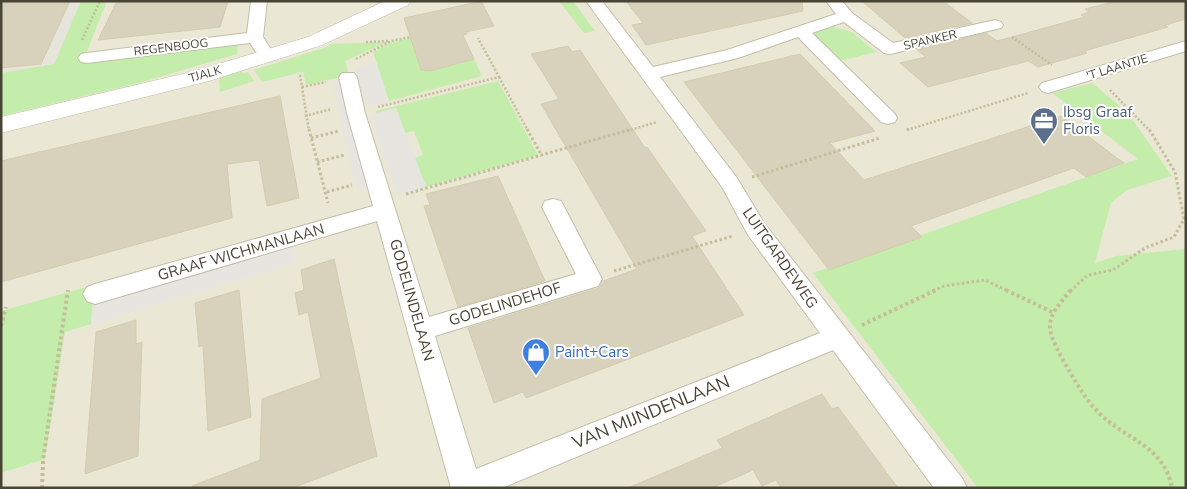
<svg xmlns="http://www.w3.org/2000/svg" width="1187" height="489" font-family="'Nunito Sans',sans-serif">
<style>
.residential{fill:#eae7d5}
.industrial{fill:#e7e4dc}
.green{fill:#c4edac}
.parking{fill:#e6e5e0}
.building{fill:#d8d2bc;stroke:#d3ccae}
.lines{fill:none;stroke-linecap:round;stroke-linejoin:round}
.minor-casing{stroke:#c2bea9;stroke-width:2}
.tertiary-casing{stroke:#c2bea9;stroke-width:1}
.path-far2{stroke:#c5bd99;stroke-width:2.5;stroke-dasharray:2 2;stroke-linecap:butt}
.path-far1{stroke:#c5bd99;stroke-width:3;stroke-dasharray:2.5 2.5;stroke-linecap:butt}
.path{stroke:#c5bd99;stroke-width:4;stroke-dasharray:3 3;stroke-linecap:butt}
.minor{fill:#fff;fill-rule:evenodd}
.tertiary{fill:#fff;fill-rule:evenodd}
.labels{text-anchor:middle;stroke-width:4;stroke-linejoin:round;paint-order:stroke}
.far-street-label{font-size:12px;fill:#494535;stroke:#fff}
.service-label{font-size:15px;fill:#4e5e75;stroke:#fff;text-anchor:start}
.street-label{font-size:15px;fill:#494535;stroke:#fff}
.shop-label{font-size:15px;fill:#366cbe;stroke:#fff;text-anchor:start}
.near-street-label{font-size:18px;fill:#494535;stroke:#fff}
</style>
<rect width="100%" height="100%" fill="#f5f4e7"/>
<path class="residential" d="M84,1H1186V488H1V80Z"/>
<path class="industrial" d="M1,1H84L53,69L1,80Z"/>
<g class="green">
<path d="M81,1H107L83,61L238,42L237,54L139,83L1,116V73L54,64Z"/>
<path d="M559,1H573L595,31L584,33Z"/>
<path d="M834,27L852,32L876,52L840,61L813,38L818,30Z"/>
<path d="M411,38L415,46L412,47L418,54L415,55L423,65L420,66L421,70L430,71L474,59L482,76L389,101L373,52L392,42Z"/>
<path d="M387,42L345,61L349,75L306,85L303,72L262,82L254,70L330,46L329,44Z"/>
<path d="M241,70L243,74L248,72L254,81L220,92L219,77Z"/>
<path d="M498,81L538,155L426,187L415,158L423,155L414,131L405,133L396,108L377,113L376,111Z"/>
<path d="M1092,83L1127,112L1172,176L1127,190L1111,203L1095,263L1116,256L1186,249V488H978L813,273L1138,159L1052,93Z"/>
<path d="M94,285L91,324L65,332L45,459L1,473V311Z"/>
</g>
<g class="parking">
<path d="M376,63L389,101L368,106L356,68Z"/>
<path d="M339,81L367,188L359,190L355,184L332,83Z"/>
<path d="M396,108L426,187L397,195L370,115Z"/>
<path d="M292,247L295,263L91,324L93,304Z"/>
</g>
<g class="building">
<path d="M1,1H70L41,64L1,68Z"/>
<path d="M117,1H228L220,27L98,40Z"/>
<path d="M626,1H802L803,11L646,45L632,25L643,23Z"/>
<path d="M862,1H943L972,23L905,38Z"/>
<path d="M1117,1H1186V19L1165,25L1168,27L1084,51L1087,53L1038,67L1028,61L928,87L900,63L926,57L917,50L986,33L997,41L1085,17L1081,15L1089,12L1085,9Z"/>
<path d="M478,2L482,3L494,26L466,32L467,34L463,35L474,59L430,71L421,70L404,18Z"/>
<path d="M568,46L572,52L580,50L645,148L647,147L706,231L692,236L744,315L526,398L523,392L494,403L468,328L599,288L603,281L637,269L541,104L559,99L531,54Z"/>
<path d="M800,54L875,131L830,143L864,180L1061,116L1124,163L1086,177L1074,168L911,226L922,237L829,270L684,82Z"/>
<path d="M280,96L299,198L267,206L259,160L227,164L232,218L1,282V161Z"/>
<path d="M498,176L545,281L458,307L424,206L430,205L426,194Z"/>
<path d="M334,259L377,456L292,488H193L192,486L260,460L262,399L321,378L308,312L299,315L295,293L304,290L301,270Z"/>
<path d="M239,290L251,417L208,431L203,345L199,347L195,303Z"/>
<path d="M136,320V344L142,342L138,456L85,474L96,332Z"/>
<path d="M822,394L832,409L838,407L898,488H781L776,480L762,486L753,470L712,488H628L722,448L717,440Z"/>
</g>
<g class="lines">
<g class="minor-casing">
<g id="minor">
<path d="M251,1H267L263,37L270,48L268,52H256L250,43L87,63L81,62L78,58L81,54L87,53L247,33Z"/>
<path d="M586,1H602L653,67L727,50L836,14L826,1H842L852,13L893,43L995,20L1001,22L1003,25L1001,28L890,54L884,53L844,22L812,33L895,114L897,118L895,122L888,124L881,122L798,37L738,58L660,77L737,178L764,223L962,478L967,488H934L833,350L502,488H451L377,221L95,304L87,301L83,294L87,287L95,284L373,206L347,113L339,77L342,73H354L357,77L365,113L429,317L576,274L542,207L545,201L553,199L561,201L602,279L598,286L435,336L476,469L820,333L748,235L722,187Z"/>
<path d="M1186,41V51L1048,93L1042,91L1039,87L1042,83Z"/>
</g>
</g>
<g class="tertiary-casing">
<path id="tertiary" d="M385,1H410L408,5L322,45L209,81L1,133V117L195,71L308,37Z"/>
</g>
<g class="path-far2">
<path d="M1012,37L1052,65"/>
<path d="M82,40L100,1"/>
<path d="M366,42L390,41"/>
<path d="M356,59L391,41L411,37"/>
<path d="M300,75L309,131"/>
<path d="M499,77L528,131"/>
<path d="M302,87L326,82"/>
<path d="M1110,90L1150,131"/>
<path d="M378,107L499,77L478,38"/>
<path d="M305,116L332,109"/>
<path d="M907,130L1028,93"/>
<path d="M627,131L657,122"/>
</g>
<g class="path-far1">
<path d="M309,129L328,203"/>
<path d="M527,129L542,156"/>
<path d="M907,130L909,129"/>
<path d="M311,138L339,131"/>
<path d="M317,162L344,155"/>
<path d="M752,177L880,138"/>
<path d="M327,192L352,185"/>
<path d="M406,194L632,129"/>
<path d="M614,271L733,236"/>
<path d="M933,291L944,286L985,280L1008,291"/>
<path d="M1070,291L1088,275L1113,270L1145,248L1174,237L1184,219L1175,172L1149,129"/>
</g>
<g class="path">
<path d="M1006,290L1052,312"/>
<path d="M1071,290C1045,320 1044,325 1063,360C1074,379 1084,398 1100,414C1127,440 1164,446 1172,488"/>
<path d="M862,325L936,290"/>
<path d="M1,326L6,307"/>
<path d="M42,488L43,460L68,290"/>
</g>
<use href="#minor" class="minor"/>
<use href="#tertiary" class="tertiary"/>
</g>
<defs>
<g id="office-pin" transform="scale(1.4375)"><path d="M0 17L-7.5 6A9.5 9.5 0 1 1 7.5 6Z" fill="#5c6f8a" stroke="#fff"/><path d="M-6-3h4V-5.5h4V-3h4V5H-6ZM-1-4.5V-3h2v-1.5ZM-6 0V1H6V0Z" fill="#fff"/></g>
<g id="shop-pin" transform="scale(1.4375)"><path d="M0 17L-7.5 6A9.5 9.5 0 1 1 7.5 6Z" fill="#3f7fe0" stroke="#fff"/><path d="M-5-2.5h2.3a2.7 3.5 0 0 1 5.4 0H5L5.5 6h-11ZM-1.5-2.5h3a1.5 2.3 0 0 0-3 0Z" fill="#fff"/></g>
</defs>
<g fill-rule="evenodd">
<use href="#office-pin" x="1044" y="121"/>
<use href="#shop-pin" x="536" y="352"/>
</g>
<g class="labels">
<g class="far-street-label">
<text transform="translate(930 40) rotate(-13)" y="4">SPANKER</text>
<text transform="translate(171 47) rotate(-7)" y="4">REGENBOOG</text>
<text transform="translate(1117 67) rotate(-17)" y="4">'T LAANTJE</text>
<text transform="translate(205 74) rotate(-16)" y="4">TJALK</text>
</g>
<g class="service-label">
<text x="1063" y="117">Ibsg Graaf<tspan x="1063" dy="17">Floris</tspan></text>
</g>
<g class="street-label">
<text transform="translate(241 252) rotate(-16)" y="5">GRAAF WICHMANLAAN</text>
<text transform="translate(780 258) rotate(55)" y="5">LUITGARDEWEG</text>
<text transform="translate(412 300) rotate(74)" y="5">GODELINDELAAN</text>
<text transform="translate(505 304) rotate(-17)" y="5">GODELINDEHOF</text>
</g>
<g class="shop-label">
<text x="555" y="357">Paint+Cars</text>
</g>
<g class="near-street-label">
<text transform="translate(651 412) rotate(-22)" y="6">VAN MIJNDENLAAN</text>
</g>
</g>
<rect width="1187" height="489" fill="none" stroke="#494535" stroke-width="5"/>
</svg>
